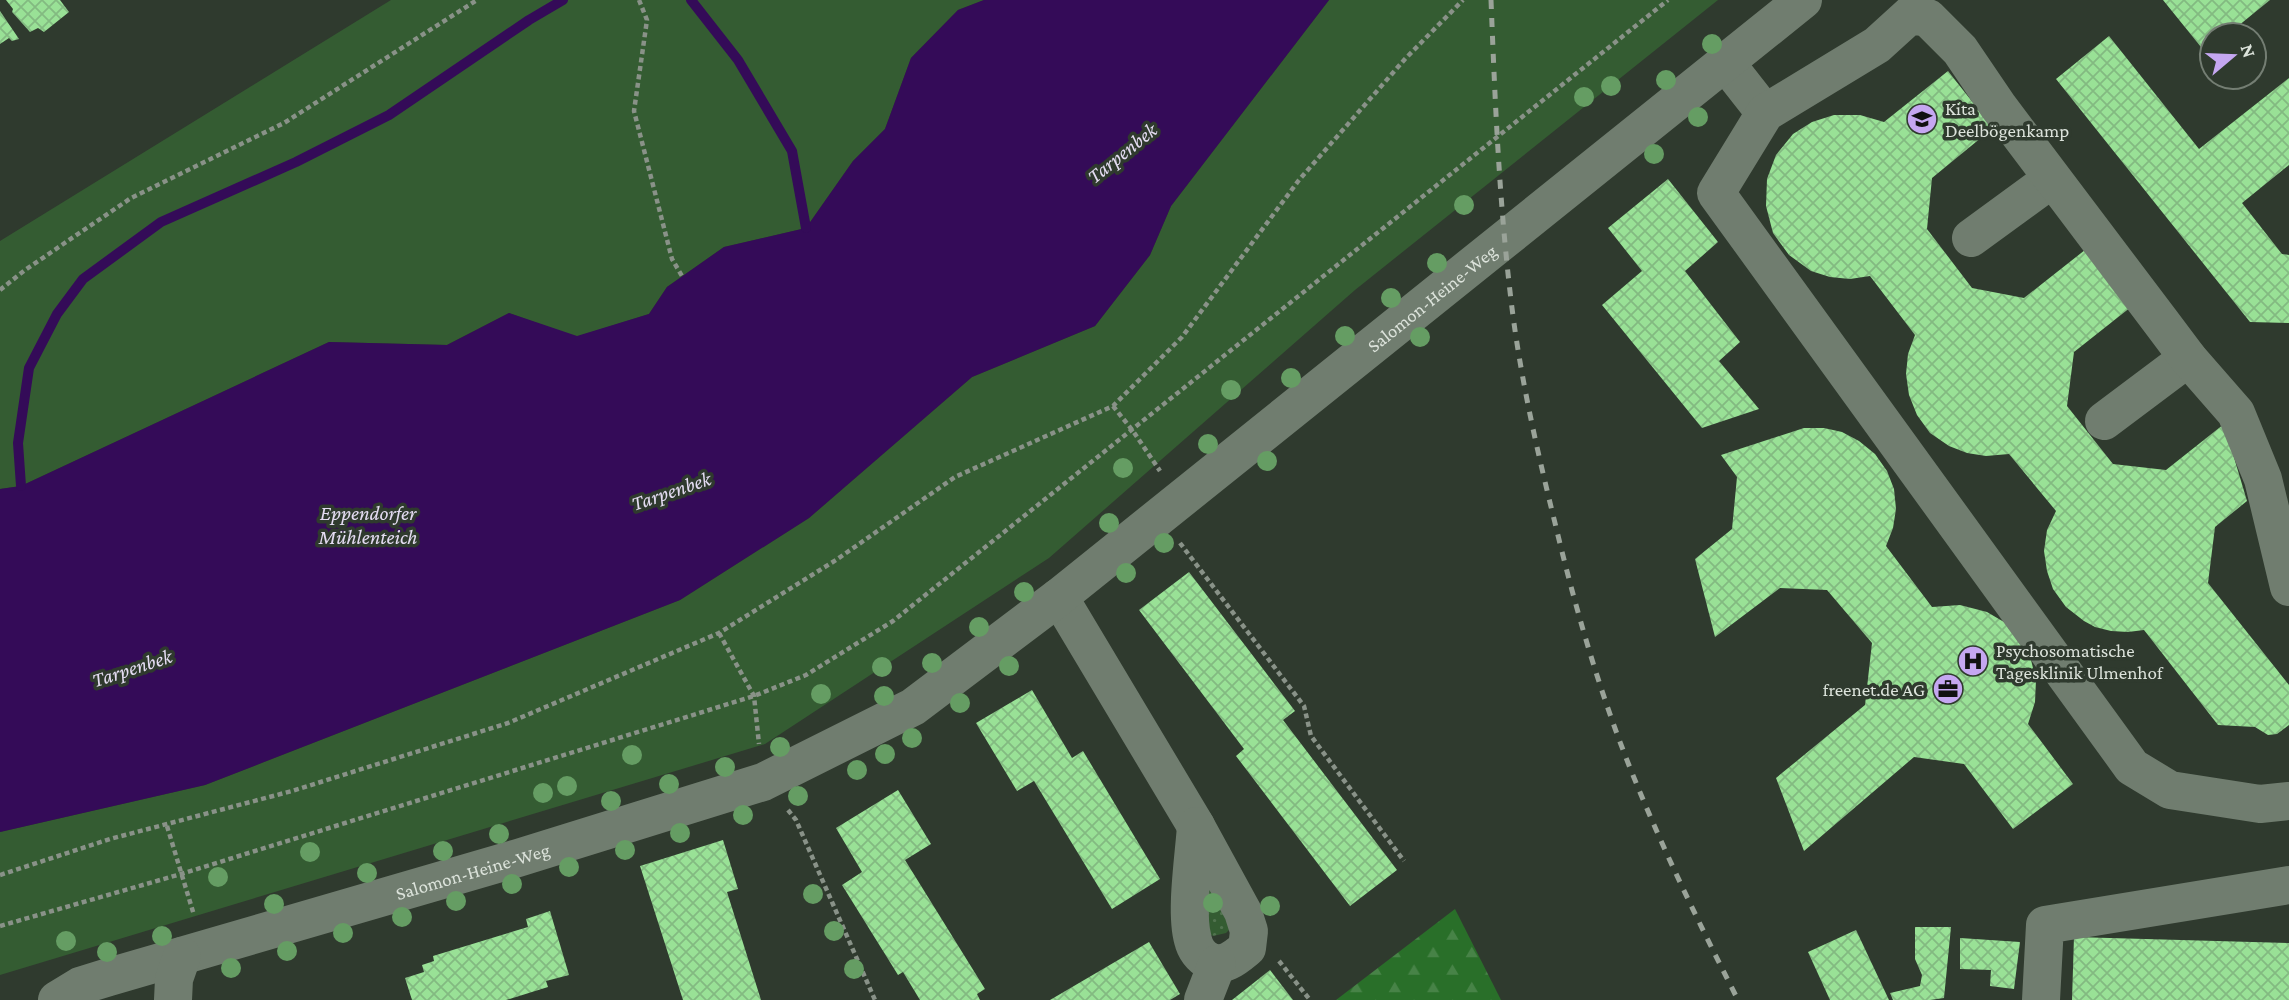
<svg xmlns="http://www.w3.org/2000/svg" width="2289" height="1000" font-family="'Crimson Pro',serif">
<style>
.grass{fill:url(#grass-dots)}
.forest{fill:url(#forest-firs)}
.park{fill:#345c32}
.water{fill:#340b58}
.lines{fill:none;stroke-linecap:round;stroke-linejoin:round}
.stream{stroke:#340b58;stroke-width:10}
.building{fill:url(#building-cross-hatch)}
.path{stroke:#899288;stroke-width:4.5;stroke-dasharray:5 3.5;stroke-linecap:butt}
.minor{stroke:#707d6f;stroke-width:38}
.rail{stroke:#9aa399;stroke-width:5;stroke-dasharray:9 9;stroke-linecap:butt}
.tree{fill:#659d63}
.labels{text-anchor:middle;stroke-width:7;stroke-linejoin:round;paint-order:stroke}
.poi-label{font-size:19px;fill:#dce3db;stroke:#2f3a2e;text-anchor:start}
.street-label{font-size:19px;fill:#dce3db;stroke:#2f3a2e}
.water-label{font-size:21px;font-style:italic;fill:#e4dcf2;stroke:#2f3a2e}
</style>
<defs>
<pattern id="grass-dots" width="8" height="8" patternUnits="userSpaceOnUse" patternTransform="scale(1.75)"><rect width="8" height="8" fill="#345c32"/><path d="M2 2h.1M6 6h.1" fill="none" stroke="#51734f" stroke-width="1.8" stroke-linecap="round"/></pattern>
<pattern id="forest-firs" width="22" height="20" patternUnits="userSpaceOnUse" patternTransform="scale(1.75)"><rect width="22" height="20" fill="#296f29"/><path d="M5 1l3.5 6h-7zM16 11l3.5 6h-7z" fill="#478347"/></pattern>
<pattern id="building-cross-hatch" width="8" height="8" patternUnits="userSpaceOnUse" patternTransform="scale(1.75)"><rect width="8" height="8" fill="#99e196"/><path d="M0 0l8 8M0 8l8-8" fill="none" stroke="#83ba81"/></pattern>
</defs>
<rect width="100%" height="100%" fill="#2f3a2e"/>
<path class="grass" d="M1214,887L1232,927L1226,933L1213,936L1207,932L1203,892Z"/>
<path class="forest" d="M1455,909L1501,1000H1336Z"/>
<g class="park">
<path d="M391,0H984L958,10L911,58L885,129L853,161L806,228L724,247L667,287L649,314L576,337L509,313L447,345L329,342L21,486L0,489V241Z"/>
<path d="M1329,0H1718L1355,290L1049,558L765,744L0,975V832L205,785L680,600L809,518L972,377L1095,326L1150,255L1171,206Z"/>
</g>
<path class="water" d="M984,0H1329L1171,206L1150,255L1095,326L972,377L809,518L680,600L205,785L0,832V489L21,486L329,342L447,345L509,313L577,336L649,314L667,287L724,247L806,228L853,161L885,129L911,58L958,10Z"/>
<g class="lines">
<g class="stream">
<path d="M691,0L738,60L792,151L806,228"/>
<path d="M21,486L18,443L29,368L57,314L83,279L161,222L296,162L389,115L529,20L563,0"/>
</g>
</g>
<g class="building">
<path d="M6,0H60L69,12L44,32L38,28L30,32L12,12L13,9Z"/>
<path d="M2163,0H2270L2227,35H2212V47L2205,52Z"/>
<path d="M0,11L19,39L12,41L9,38L0,44Z"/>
<path d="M2109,36L2199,149L2289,78V165L2242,203L2282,254L2289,255V323L2250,322L2056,79Z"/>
<path d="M1948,71L1993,128L1932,178L1927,229L1972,288L2024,298L2090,246L2136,303L2074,352L2067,406L2113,464L2166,470L2224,424L2247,501L2215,527L2208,583L2289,685V725L2277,734L2268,735L2255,727L2218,725L2144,630L2128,632L2111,631L2095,627L2084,621L2066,607L2053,589L2047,571L2044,551L2047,530L2056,511L2009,454L1986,456L1967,453L1949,446L1930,433L1917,415L1909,395L1906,374L1908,354L1915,335L1870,276L1850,279L1830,277L1811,271L1789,255L1773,233L1766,206L1767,179L1776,155L1793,134L1812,122L1834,115H1860L1884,122Z"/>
<path d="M1668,179L1718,242L1685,271L1740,342L1719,361L1759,409L1702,428L1602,305L1642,271L1608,228Z"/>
<path d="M1804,428H1824L1842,432L1859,441L1875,454L1887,471L1894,489L1896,509L1893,528L1886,546L1932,607L1960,605L1987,612L2004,622L2030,656L2036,680L2035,702L2028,724L2073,784L2013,829L1964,764L1914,757L1804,851L1776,778L1865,705L1872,643L1827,590L1780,588L1715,637L1695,559L1732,529L1737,477L1721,455Z"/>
<path d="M1189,572L1295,711L1283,720L1397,870L1350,906L1236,756L1244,749L1139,610Z"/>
<path d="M1032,690L1072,758L1083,751L1160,879L1112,909L1034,781L1017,791L976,723Z"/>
<path d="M898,790L931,844L905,860L985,989L977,994L980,1000H920L903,972L898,975L842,885L862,872L836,828Z"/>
<path d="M723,840L738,889L727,892L761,1000H683L640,866Z"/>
<path d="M550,911L569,975L546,981L548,987L506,1000H412L405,978L424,972L422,965L434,961L433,956L528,927L526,919Z"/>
<path d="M1915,927H1951L1944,998L1930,1000H1893L1890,993L1920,986L1922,975L1915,959Z"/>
<path d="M1856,930L1889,1000H1830L1808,952Z"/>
<path d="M2074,937L2289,943V1000H2072Z"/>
<path d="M1960,938L2020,942L2014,989L1990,986L1991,970L1960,969Z"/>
<path d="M1149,942L1180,994L1170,1000H1050Z"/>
<path d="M1270,970L1293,1000H1232Z"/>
</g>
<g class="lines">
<g class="path">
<path d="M639,0L647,20L634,111L672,259L682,276"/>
<path d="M0,290L25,270L131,198L284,123L477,0"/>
<path d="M1113,406L1133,431L1160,471"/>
<path d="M1180,543L1304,706L1311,736L1404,861"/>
<path d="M719,633L754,696L759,744"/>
<path d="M788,810L796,820L875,1000"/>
<path d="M167,826L194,915"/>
<path d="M0,875L110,839L292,791L508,723L719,633L836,560L955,477L1113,406L1182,337L1299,180L1405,59L1463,0"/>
<path d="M0,926L181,874L754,696L806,675L893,621L1668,0"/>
<path d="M1279,961L1310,1000"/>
</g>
<g class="minor">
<path d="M1725,62L1765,113"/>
<path d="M1971,238L2052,179"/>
<path d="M2104,421L2188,358"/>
<path d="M2289,587L2263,479L2236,413L2188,358L2161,322L1998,106L1960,50L1928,18L1910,15L1877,45L1765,113L1716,193L2132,767L2170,790L2260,804L2289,801"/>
<path d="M1059,597L1196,826"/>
<path d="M1196,826L1243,912L1249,931L1247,948C1235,958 1224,968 1209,961C1201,957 1195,949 1193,940C1185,913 1194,856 1196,826Z"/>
<path id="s1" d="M57,1000L80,986L109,977L518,858L763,782L913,707L1059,597L1803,0"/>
<path d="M173,1000L174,979L182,956"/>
<path d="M1203,1000L1217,964"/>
<path d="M2041,1000L2045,925L2289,885"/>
</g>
<path class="rail" d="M1491,0C1495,100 1499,200 1511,300C1520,376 1537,450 1555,523C1576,611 1602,701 1637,785C1667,858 1702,929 1738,1000"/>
</g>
<g class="tree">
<circle cx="1712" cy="44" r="10"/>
<circle cx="1666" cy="80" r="10"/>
<circle cx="1611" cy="86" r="10"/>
<circle cx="1584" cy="97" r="10"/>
<circle cx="1698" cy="117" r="10"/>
<circle cx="1654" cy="154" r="10"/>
<circle cx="1464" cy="205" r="10"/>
<circle cx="1437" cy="263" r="10"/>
<circle cx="1391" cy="298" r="10"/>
<circle cx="1345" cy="336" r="10"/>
<circle cx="1420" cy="337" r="10"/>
<circle cx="1291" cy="378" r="10"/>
<circle cx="1231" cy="390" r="10"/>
<circle cx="1208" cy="444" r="10"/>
<circle cx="1267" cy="461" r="10"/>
<circle cx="1123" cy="468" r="10"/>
<circle cx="1109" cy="523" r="10"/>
<circle cx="1164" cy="543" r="10"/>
<circle cx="1126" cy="573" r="10"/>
<circle cx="1024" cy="592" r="10"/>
<circle cx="979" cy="627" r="10"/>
<circle cx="932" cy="663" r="10"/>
<circle cx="1009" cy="666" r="10"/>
<circle cx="882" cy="667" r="10"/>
<circle cx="821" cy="694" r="10"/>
<circle cx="884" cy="696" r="10"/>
<circle cx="960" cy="703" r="10"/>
<circle cx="912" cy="738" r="10"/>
<circle cx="780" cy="747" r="10"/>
<circle cx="885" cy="754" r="10"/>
<circle cx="632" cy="755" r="10"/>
<circle cx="725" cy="767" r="10"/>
<circle cx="857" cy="770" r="10"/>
<circle cx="669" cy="784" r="10"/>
<circle cx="567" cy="786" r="10"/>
<circle cx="543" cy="793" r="10"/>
<circle cx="798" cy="796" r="10"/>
<circle cx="611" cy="801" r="10"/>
<circle cx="743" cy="815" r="10"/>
<circle cx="680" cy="833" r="10"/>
<circle cx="499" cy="834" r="10"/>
<circle cx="625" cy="850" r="10"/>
<circle cx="443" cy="851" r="10"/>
<circle cx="310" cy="852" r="10"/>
<circle cx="569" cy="867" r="10"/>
<circle cx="367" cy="873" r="10"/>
<circle cx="218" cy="877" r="10"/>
<circle cx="512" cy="884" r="10"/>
<circle cx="813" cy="894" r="10"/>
<circle cx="456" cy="901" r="10"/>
<circle cx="1213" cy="903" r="10"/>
<circle cx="274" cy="904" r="10"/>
<circle cx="1270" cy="906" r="10"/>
<circle cx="402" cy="917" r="10"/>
<circle cx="834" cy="931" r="10"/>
<circle cx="343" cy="933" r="10"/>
<circle cx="162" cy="936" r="10"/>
<circle cx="66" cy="941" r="10"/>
<circle cx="287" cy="951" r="10"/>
<circle cx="107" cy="952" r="10"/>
<circle cx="231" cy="968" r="10"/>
<circle cx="854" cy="969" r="10"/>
</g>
<defs>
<g id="school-disc" transform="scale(1.575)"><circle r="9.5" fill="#c5a7f1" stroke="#2f3a2e"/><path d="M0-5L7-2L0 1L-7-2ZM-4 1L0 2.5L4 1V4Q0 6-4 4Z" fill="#111"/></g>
<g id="hospital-disc" transform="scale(1.575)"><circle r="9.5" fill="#c5a7f1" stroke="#2f3a2e"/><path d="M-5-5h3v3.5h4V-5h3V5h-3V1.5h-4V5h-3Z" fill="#111"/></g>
<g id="office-disc" transform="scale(1.575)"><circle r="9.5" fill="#c5a7f1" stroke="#2f3a2e"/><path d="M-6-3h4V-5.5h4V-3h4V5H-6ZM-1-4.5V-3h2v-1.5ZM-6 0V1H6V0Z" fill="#111"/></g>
</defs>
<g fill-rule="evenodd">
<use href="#school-disc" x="1922" y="119"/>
<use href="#hospital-disc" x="1973" y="661"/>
<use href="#office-disc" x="1948" y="689"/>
</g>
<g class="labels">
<g class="poi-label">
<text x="1945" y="115">Kita<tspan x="1945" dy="22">Deelbögenkamp</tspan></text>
<text x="1996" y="657">Psychosomatische<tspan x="1996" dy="22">Tagesklinik Ulmenhof</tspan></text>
<text x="1925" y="696" text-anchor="end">freenet.de AG</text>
</g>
<g class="street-label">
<text dy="7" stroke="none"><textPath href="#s1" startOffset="1568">Salomon-Heine-Weg</textPath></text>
<text dy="7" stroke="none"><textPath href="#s1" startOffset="436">Salomon-Heine-Weg</textPath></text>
</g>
<g class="water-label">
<text transform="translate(1122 153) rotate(-39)" y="7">Tarpenbek</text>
<text transform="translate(671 491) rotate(-19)" y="7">Tarpenbek</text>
<text x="368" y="520">Eppendorfer<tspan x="368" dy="24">Mühlenteich</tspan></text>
<text transform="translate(132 668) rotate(-18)" y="7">Tarpenbek</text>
</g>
</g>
<g transform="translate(2233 56) rotate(71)"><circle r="33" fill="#2f3a2e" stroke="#747e73" stroke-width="2"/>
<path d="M0-5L12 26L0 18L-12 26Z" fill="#c5a7f1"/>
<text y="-10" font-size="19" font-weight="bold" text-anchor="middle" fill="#dce3db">N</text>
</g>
</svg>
